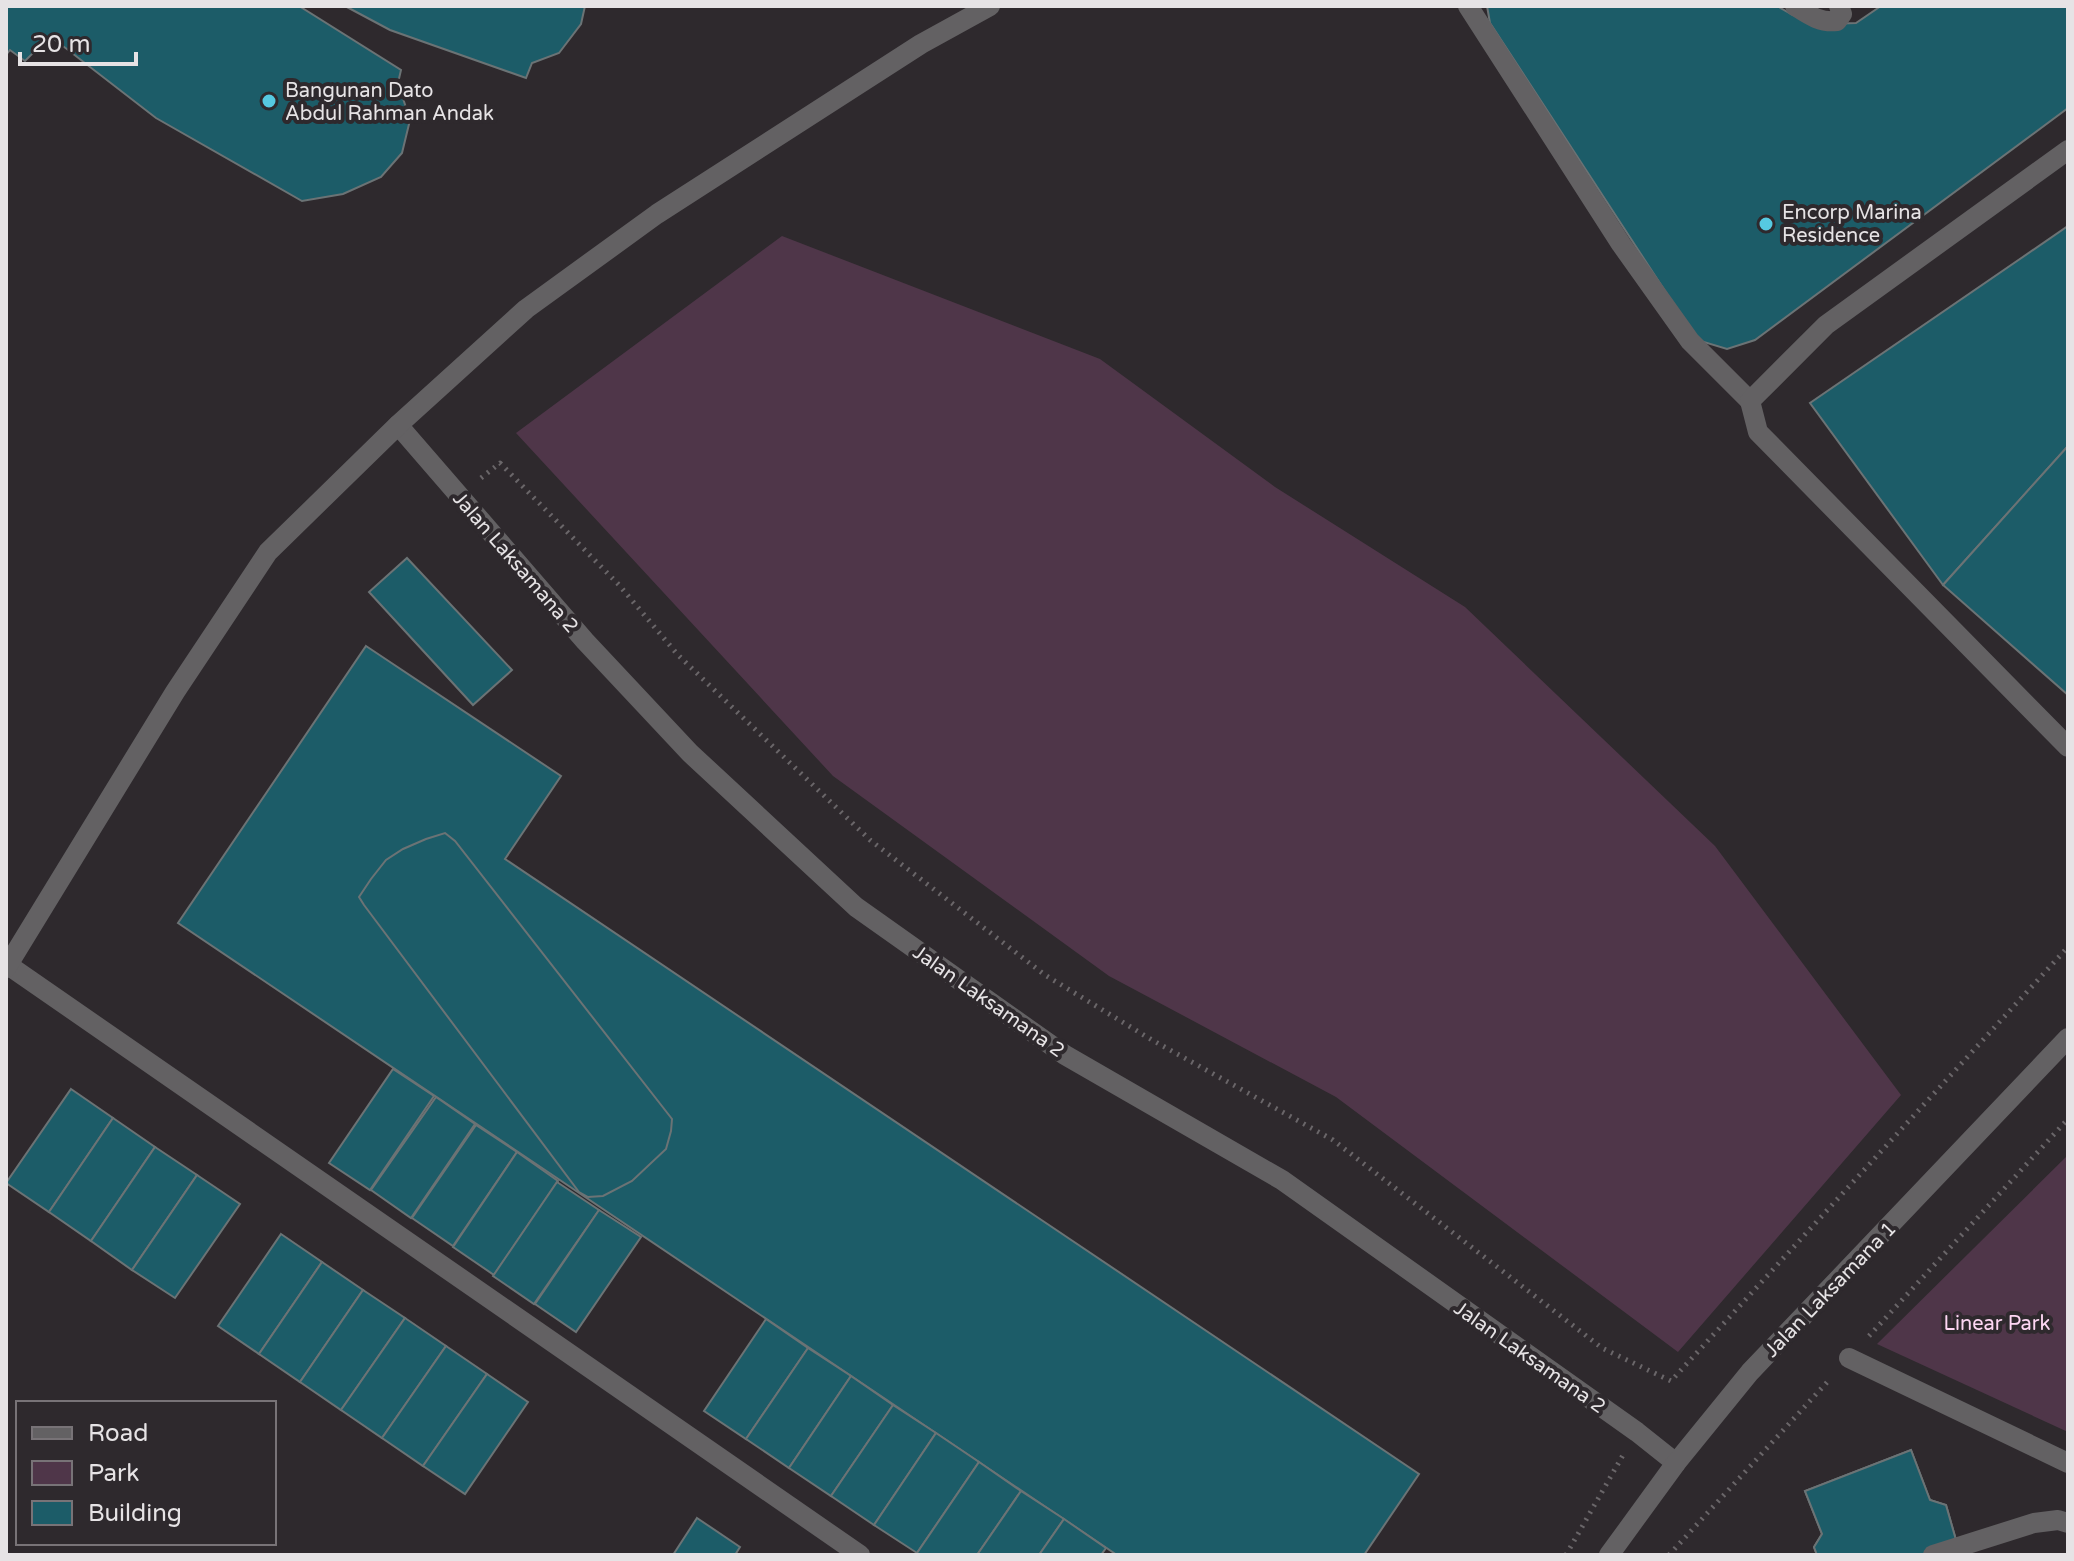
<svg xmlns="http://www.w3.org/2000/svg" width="2074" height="1561" font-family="'Varela Round',sans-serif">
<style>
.green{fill:#4f3649}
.building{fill:#1c5c68;stroke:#6b7375;stroke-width:2}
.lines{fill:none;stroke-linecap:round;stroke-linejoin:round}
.path{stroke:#6a6669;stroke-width:5;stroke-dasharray:2 6;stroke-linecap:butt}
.minor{stroke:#636163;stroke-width:20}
.poi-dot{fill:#56c9e1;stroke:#2e292d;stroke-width:3}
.labels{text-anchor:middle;stroke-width:8;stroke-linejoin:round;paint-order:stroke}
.poi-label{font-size:20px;fill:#e6e3e5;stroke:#2e292d;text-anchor:start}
.street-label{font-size:20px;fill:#e6e3e5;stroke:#2e292d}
.park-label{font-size:20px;fill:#fdd6f3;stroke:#2e292d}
</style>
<rect width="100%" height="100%" fill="#2e292d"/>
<g class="green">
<path d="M782,236L1100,359L1275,487L1465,607L1715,846L1901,1095L1678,1352L1336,1097L1109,976L833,776L516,433Z"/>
<path d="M2068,1155V1432L1877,1344Z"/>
</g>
<g class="building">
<path d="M6,6H299L401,70L398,83L410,120L402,153L381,177L343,194L302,201L156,118L50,36L25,61L10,50L6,55Z"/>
<path d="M345,6H585L581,24L559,53L532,63L526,78L390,30Z"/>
<path d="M1487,6H1777L1793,15L1828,24L1856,23L1881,6H2068V108L1755,340L1727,349L1697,340L1490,23Z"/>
<path d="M2068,226V446L1943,585L1810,403Z"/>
<path d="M2068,446V695L1943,585Z"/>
<path d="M407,558L512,670L473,705L369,592Z"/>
<path d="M366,646L561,776L505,859L1419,1474L1364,1555H1117L178,923Z"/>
<path d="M445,833L455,841L672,1119L671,1131L666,1149L632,1181L603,1196L588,1197L579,1192L364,905L359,897L371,879L386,860L403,849L426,839Z"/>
<path d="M393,1069L434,1096L370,1190L329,1163Z"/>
<path d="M71,1089L113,1118L49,1212L6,1183Z"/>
<path d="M436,1097L475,1124L411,1218L371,1190Z"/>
<path d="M113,1118L155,1147L91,1241L49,1212Z"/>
<path d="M476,1125L517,1152L453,1246L412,1218Z"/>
<path d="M155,1147L197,1175L132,1270L91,1241Z"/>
<path d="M517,1152L558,1181L494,1275L453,1247Z"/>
<path d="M197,1175L240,1204L175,1298L132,1270Z"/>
<path d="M557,1182L599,1210L534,1304L493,1276Z"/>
<path d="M599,1210L641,1237L576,1332L535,1304Z"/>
<path d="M281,1234L322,1262L259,1354L218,1326Z"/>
<path d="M322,1262L363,1290L300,1382L259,1354Z"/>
<path d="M363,1290L405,1318L341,1410L300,1382Z"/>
<path d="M405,1318L446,1346L382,1438L341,1410Z"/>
<path d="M766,1319L808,1348L746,1439L704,1411Z"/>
<path d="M446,1346L487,1374L423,1466L382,1438Z"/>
<path d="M808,1348L851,1376L789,1468L746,1439Z"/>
<path d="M487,1374L528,1402L465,1494L423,1466Z"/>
<path d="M851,1376L893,1405L831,1496L789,1468Z"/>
<path d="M893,1405L936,1433L874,1525L831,1496Z"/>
<path d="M936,1433L979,1462L917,1553L874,1525Z"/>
<path d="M1911,1450L1930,1500L1946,1505L1958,1547L1967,1555H1817L1814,1547L1822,1534L1805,1491Z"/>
<path d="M1911,1450L1930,1500L1946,1505L1958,1547L1967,1555H1817L1814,1547L1822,1534L1805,1491Z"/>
<path d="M979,1462L1021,1491L977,1555H919L917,1553Z"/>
<path d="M1021,1491L1064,1519L1039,1555H977Z"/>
<path d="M697,1518L740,1547L735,1555H673Z"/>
<path d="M1064,1519L1106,1548L1101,1555H1039Z"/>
</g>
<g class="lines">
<g class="path">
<path d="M481,478L500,463L619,585L678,655L870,840L1045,975L1152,1040L1333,1140L1602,1348L1671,1381L2068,947"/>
<path d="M1869,1336L2068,1119"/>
<path d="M1566,1555L1623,1455"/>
<path d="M1669,1555L1830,1379"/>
</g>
<g class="minor">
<path d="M1468,6L1621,244L1690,341L1750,401"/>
<path d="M1795,6C1809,15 1820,23 1837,21L1842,14L1839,6"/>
<path d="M2068,150L1826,325L1750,401L1758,432L2068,747"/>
<path d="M398,425L585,641L690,753L856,907L1065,1055L1282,1180L1637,1432L1676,1463"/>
<path d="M8,965L860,1555"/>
<path d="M6,968L175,692L268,552L398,425L526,309L657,214L921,44L990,6"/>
<path d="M1849,1358L2068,1463"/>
<path d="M1609,1555L1676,1463L1750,1372L2068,1038"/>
<path d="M1933,1555L2034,1523L2058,1520L2068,1523"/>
</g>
</g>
<g class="poi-dot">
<circle cx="269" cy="101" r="8"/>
<circle cx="1766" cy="224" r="8"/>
</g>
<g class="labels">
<g class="poi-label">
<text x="285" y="97">Bangunan Dato<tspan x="285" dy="23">Abdul Rahman Andak</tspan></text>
<text x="1782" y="219">Encorp Marina<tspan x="1782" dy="23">Residence</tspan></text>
</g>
<g class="street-label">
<text transform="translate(516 562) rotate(49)" y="7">Jalan Laksamana 2</text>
<text transform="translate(989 1001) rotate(35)" y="7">Jalan Laksamana 2</text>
<text transform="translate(1830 1289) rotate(-46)" y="7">Jalan Laksamana 1</text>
<text transform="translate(1530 1357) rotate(35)" y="7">Jalan Laksamana 2</text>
</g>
<g class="park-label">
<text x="1997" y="1330">Linear Park</text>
</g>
</g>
<rect width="2074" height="1561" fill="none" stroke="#e6e3e5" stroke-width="16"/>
<rect x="16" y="1401" width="260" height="144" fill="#2e292d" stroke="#787377" stroke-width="2"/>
<rect x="32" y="1427" width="40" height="12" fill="#636163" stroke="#787377" stroke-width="2"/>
<text x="88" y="1441" font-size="24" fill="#e6e3e5">Road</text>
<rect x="32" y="1461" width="40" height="24" fill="#4f3649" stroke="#787377" stroke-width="2"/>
<text x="88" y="1481" font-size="24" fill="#e6e3e5">Park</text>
<rect x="32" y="1501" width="40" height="24" fill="#1c5c68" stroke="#787377" stroke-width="2"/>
<text x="88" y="1521" font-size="24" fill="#e6e3e5">Building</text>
<path d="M20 52v12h116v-12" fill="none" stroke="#e6e3e5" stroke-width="4"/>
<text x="32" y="52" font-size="24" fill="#e6e3e5" stroke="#2e292d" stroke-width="6" paint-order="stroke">20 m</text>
</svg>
